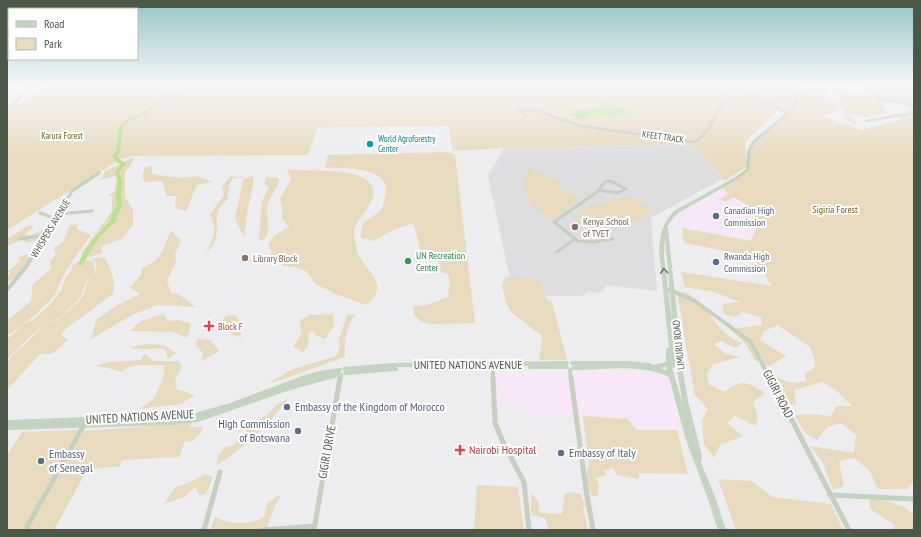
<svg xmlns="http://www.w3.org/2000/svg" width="921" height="537" font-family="'PT Sans Narrow',sans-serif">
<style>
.commercial{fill:#f8e6f9}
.education{fill:#dedde0}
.green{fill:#e8dabf}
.water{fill:#bbe190}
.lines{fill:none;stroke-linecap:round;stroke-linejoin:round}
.river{fill:#bbe190;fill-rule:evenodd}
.street-far3{stroke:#c5d0c1;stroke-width:2.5}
.street-far2{stroke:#c5d0c1;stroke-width:3}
.street-far1{stroke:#c5d0c1;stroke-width:4}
.street{stroke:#c5d0c1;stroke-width:5}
.secondary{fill:#c5d3c1;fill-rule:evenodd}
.oneway{stroke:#707c6c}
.culture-dot{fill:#0f9aa8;stroke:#fff;stroke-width:1.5}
.service-dot{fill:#5c6f8a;stroke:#fff;stroke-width:1.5}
.education-dot{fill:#8d6e63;stroke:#fff;stroke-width:1.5}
.leisure-dot{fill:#2e9e5b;stroke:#fff;stroke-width:1.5}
.health-dot{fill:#e0444e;stroke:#fff;stroke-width:1.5}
.labels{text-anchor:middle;stroke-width:4;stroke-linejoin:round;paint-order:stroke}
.far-park-label{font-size:9px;fill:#705d21;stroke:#fff}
.far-street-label{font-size:9px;fill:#4b5747;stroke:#fff}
.far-culture-label{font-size:9px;fill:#0d838f;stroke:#fff;text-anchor:start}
.park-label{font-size:10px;fill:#705d21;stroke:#fff}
.service-label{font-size:10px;fill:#4e5e75;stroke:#fff;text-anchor:start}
.education-label{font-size:10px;fill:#785e54;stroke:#fff;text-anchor:start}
.street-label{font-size:10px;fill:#4b5747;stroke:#fff}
.leisure-label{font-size:10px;fill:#27864d;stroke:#fff;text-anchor:start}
.health-label{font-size:10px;fill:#be3a42;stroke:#fff;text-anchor:start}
.near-street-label{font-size:12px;fill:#4b5747;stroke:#fff}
.near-service-label{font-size:12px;fill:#4e5e75;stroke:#fff;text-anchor:start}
.near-health-label{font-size:12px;fill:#be3a42;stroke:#fff;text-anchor:start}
</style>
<rect width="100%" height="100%" fill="#edecef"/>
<g class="commercial">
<path d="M720,190L752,208L747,239L674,224L689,209Z"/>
<path d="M605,369L652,372L654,370L667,375L675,395L681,429H637L630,418L580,415L533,416L525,406L498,405L496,371L565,372Z"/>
</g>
<path class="education" d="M688,144L696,146L722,179L651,218L657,291L606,285L603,291L597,293L588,291L583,296H544L512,288L488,176L504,148Z"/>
<g class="green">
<path d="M46,85H779L787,90L781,85H795L803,90L810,87H824L828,93L822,95L838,106L840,110L821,116C835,121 848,124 862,130L901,119L896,116L895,113L908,114L909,109L906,107L914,108V481L907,489H878L869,470L854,458L839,461L844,486L833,490L822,461L810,446L854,453L856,435L841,423L827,427L817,440L805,433L795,416L808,414L831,416L836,406H852L837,391L822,382L794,390L796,405L789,404L782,385L775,376L791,383L806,381L805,373L815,368L814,358L810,347L778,325L764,331L760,340L786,356L770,366L754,360C749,346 741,338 729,329L762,325L761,317L743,312L734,317L724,314L723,304L740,302L714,292L685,287L681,272L772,286L752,256L684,243L682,228L751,241L757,227L755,210L734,197L725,202L720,199L728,194L724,190L722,185L749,168V150L756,139L788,111H777L745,142L746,167L725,181C713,170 703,148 688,144L504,148L453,151L448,126L318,128L308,155L131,156L119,160L7,230V108L25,101Z"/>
<path d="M826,85H833L847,91L845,92L849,94L865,93L872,98L889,102L884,104L883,107L888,114L867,117L853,115L848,116L858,122L854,125L842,115L845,110L834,101H842L831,93V89H839Z"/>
<path d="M862,85H914V106L879,97Z"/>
<path d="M448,152L455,155L475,323L432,324L422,322L414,315L413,306L427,305L448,297L450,281L448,274L441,272L439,262L420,249L414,225L409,224L389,232L374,241L361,238C360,215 373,221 382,208C384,205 384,199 385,196C394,167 342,167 325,168L328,155Z"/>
<path d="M131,158L134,159L125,173V197L133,210V225L122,239L101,246L102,253L90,257L81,254L112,211V197L109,195L115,191L117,176L98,180L103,177L104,172Z"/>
<path d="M152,166V173L159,175L181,178L196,176L212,182L197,185L186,211L176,208L175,202L177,196H167L162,181L145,182L142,177L145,167Z"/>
<path d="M528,167L562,183L559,186L560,189L581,199L552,220C529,206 519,195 528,167Z"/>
<path d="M287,169C308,172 357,167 370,183C384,202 352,217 354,236C355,240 356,246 357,251C364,271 393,284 366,305L333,293L316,284L306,271L294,267L283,266L279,260L267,258L272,252L268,245L274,236L289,227L282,219V208L280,199L291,179Z"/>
<path d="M231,176L244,177L232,179L229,185L227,200C225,202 222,205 220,207C212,221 224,239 207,251C213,238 218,228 210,215L224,195L222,187Z"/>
<path d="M253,176V186L248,207L244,237L235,219L243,179Z"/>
<path d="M266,177L278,178L279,182L267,205L268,233L265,239L259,240L262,201L269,188L264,184Z"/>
<path d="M624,197C634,197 643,200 649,209L648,216C634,225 579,242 577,214L581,209Z"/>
<path d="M77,224V229L91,235L66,270L54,296L34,316L7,336V321L31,301L33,284L51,269L50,261L56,255L54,248L63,242L70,225Z"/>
<path d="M27,226H34L26,233L29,236L45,229L39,239L28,243L22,240L7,246V239Z"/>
<path d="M171,231L181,240L175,254L176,261L167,281L171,293L178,294L196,307L158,305L132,315L91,339L96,320L116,306L140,294L130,288L142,273L141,269C165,257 160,253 171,231Z"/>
<path d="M28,254C29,263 16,280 7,282V277L11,273L7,272L20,261L19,257Z"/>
<path d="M105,257C110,268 117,282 113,294L67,328L61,334L68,340L52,354H40L7,390V362L15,352L25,345L35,334L49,323L60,318L78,302L84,294L88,279C97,274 97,270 95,260L90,259Z"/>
<path d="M88,260L93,261L95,271L93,276L87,279L82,294L76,302L60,317L50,322L33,334L7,359V339L25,323L33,320L51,304L62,289L65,278L72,270V266L79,261Z"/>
<path d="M505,277L537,279L540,281V287L547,300L552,302L567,360H539L542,339L541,335L513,314L506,303L502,286Z"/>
<path d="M676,291L688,293L706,309L719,327L731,338L742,343L736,348L721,341L714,344L726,354L741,357L713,364L707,374L709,385L724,392C743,378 747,382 765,393L753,402L758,417L756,426L735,416L727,423L743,436L720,445L714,458L704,444L702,420L708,409L694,394C693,377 689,362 686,345C683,327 681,309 676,291Z"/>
<path d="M163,314L168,321L178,320L191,324L187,338L173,332L130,331L139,322Z"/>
<path d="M333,314L334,326L325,339L315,335L314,331L309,332L308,347L303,352L293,347L301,334L300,320L311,315Z"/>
<path d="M356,314C345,328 345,340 345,357L287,378L268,383L293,369L336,356L340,347L339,339L347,315Z"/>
<path d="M235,315L240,321L241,337L233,335L220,322L227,316Z"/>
<path d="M197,339L211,340L219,351L202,361L203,353L196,346Z"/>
<path d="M149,344L164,345L176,353L168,359L165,349C155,348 137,351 129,347Z"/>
<path d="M144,354L154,361H179L182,367L175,380L177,389L195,395L180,404L139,409L154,399L164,375V365C152,366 130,362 122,372L108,368L95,366L108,362L141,360Z"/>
<path d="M288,399C268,425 245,447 217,465L218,456L224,448L235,444L255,421L267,415L276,405Z"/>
<path d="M583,416L628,419L636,430H677L688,474L639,473V479L617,475L613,468L604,471L607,475L596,478L599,485L598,496H592L587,488V468L589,466Z"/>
<path d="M191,423L190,428L203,426L201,433L191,442L185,441L179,457L122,460L119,467L88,468L54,530H28L84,431Z"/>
<path d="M78,430L23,530H7V455L22,432Z"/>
<path d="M205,474L213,477L206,494L200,495L195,487L184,497L164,504L175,488L192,481Z"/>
<path d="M718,479L751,481L773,497L831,504L843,530H736Z"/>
<path d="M477,485L518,487L524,530H474Z"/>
<path d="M569,492L581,494L583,501L586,505L583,506L588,530H549L545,518L531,515V493L538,501L540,513L562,514L565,493H568Z"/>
<path d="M869,494L906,508L914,515V530H892L895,525L870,509Z"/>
<path d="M281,495L275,506L266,530H220L211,528L215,517C232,525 246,525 263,518L268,502Z"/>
</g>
<path class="water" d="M603,102L619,106L627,111L625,114L616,117L596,113L585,119L568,115L574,112L575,110L589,111V109H596L602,106Z"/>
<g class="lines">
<g class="river">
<path d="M37,85H43L28,89L18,103L7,108V106L16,101L26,87Z"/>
<path d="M201,85H206L165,99L157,103L149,112L127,123L123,127L120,152L117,156L120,160L126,163L119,172L123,182L121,194L122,205L121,209L116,216L117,220L101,236L93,246L83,265H79L78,264C86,246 98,233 111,220L110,216L115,209L117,205L115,194L118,182L115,172L121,164L116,162L113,156L116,152L119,127L125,121L147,110L155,101L163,97Z"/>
</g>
<g class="street-far3">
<path d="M859,85L878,98L914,106"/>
<path d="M526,116L518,108L538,111L580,126L695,142C715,129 717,104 732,87L746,92L787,113"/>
<path d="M866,121L914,113"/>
</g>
<g class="street-far2">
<path d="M40,213L56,219"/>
<path d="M58,214L92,211"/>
<path d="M554,222L597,192L605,182L611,181L626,189L617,193L599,190"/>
<path d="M554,222L578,241L593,242L613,239"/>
<path d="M19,239L46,235"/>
<path d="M557,252L575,239"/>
<path d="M33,256L72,191L99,173"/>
</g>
<g class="street-far1">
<path d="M665,288L695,301L751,342L770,379"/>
<path d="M7,290L26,267L33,255"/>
<path d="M493,368V379"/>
<path d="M570,370L571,379"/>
<path d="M340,379L341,375"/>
</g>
<g class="street">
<path d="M493,378L495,423L503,442L524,482L529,530"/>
<path d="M571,378L586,490L593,530"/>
<path d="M770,378L849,530"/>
<path d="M830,495L914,499"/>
<path d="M27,527L84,425"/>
<path d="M204,530L220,472"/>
<path d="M263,530L314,526"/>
<path d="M314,530L340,378"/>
</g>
<g class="secondary">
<path d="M779,85C788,85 793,93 799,100L795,109L756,142L751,151L749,170L738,179L678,213L673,218L667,227L668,228L683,372L688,401L702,456L701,463L716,499L726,530H718L708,499L686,440L669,377C640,363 605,370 574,370H572L571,368L572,366L579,365H571L570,363L571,361H626L649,363H651L652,365L666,362V350L667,348H669L659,250C660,233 663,223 674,211L736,177L746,169L747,151L753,140L793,108L795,100L788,91ZM665,238L673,327L664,256ZM676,365L683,405L672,368L675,367ZM666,367L667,371L661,368Z"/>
<path d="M566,361H568L569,363L567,365L569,367L568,369H529L528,367L529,366H493L494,368L493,370H467L466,368L467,367H463L464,368L463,370H415L414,367H397L398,369L397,371H395L346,375H344L343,373L344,371L342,369L343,367H345L392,363Z"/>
<path d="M339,368H341L342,370L340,372L342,374L341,376L287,391L198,422L173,425L7,430V420L195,413L230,403L302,376L320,371Z"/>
</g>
</g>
<defs><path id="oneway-chevron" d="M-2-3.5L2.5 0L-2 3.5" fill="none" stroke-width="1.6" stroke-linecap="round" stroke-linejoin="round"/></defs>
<use class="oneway" href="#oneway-chevron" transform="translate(664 271) rotate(-94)"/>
<linearGradient id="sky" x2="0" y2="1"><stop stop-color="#96c6c5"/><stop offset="0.53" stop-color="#f7f6f8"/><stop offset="1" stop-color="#f7f6f8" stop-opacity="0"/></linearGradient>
<rect width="921" height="160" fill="url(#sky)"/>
<circle class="culture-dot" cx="370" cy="144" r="4"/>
<g class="service-dot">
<circle cx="716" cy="216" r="4"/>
<circle cx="716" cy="262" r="4"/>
<circle cx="287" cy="407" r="4"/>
<circle cx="298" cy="431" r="4"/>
<circle cx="561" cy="453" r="4"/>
<circle cx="41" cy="461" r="4"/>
</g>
<g class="education-dot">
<circle cx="575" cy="227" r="4"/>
<circle cx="245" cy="258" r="4"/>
</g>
<circle class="leisure-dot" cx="408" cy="261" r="4"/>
<g class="health-dot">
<path d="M207 320h4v4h4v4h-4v4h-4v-4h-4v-4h4z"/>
<path d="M458 444h4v4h4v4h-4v4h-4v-4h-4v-4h4z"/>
</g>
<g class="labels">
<g class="far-park-label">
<text x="62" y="139">Karura Forest</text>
</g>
<g class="far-street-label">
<text transform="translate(663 137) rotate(8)" y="3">KFEET TRACK</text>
</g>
<g class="far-culture-label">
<text x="378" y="142">World Agroforestry<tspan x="378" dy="10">Center</tspan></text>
</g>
<g class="park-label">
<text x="835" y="213">Sigiria Forest</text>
</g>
<g class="service-label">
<text x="724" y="214">Canadian High<tspan x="724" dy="12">Commission</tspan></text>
<text x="724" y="260">Rwanda High<tspan x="724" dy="12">Commission</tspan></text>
</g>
<g class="education-label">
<text x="583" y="225">Kenya School<tspan x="583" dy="12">of TVET</tspan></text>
<text x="253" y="262">Library Block</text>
</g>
<g class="street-label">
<text transform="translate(50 228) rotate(-59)" y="4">WHISPERS AVENUE</text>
<text transform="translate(678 345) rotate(-96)" y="4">LIMURU ROAD</text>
</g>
<g class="leisure-label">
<text x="416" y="259">UN Recreation<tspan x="416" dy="12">Center</tspan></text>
</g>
<g class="health-label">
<text x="218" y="330">Block F</text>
</g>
<g class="near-street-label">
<text x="468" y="369">UNITED NATIONS AVENUE</text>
<text transform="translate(778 394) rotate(63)" y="4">GIGIRI ROAD</text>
<text transform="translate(140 417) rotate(-3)" y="4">UNITED NATIONS AVENUE</text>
<text transform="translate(327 452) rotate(-80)" y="4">GIGIRI DRIVE</text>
</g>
<g class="near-service-label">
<text x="295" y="411">Embassy of the Kingdom of Morocco</text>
<text x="290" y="428" text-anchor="end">High Commission<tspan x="290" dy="14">of Botswana</tspan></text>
<text x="569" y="457">Embassy of Italy</text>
<text x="49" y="458">Embassy<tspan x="49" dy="14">of Senegal</tspan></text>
</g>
<g class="near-health-label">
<text x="469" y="454">Nairobi Hospital</text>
</g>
</g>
<rect width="921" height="537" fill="none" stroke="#4b5747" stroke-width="16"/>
<rect x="8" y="8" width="130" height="52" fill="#ffffff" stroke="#b7bcb5"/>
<rect x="16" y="21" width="20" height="6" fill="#c5d3c1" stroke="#b7bcb5"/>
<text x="44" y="28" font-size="12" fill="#4b5747">Road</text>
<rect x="16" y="38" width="20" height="12" fill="#e8dabf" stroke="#b7bcb5"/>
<text x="44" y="48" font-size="12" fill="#4b5747">Park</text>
</svg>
